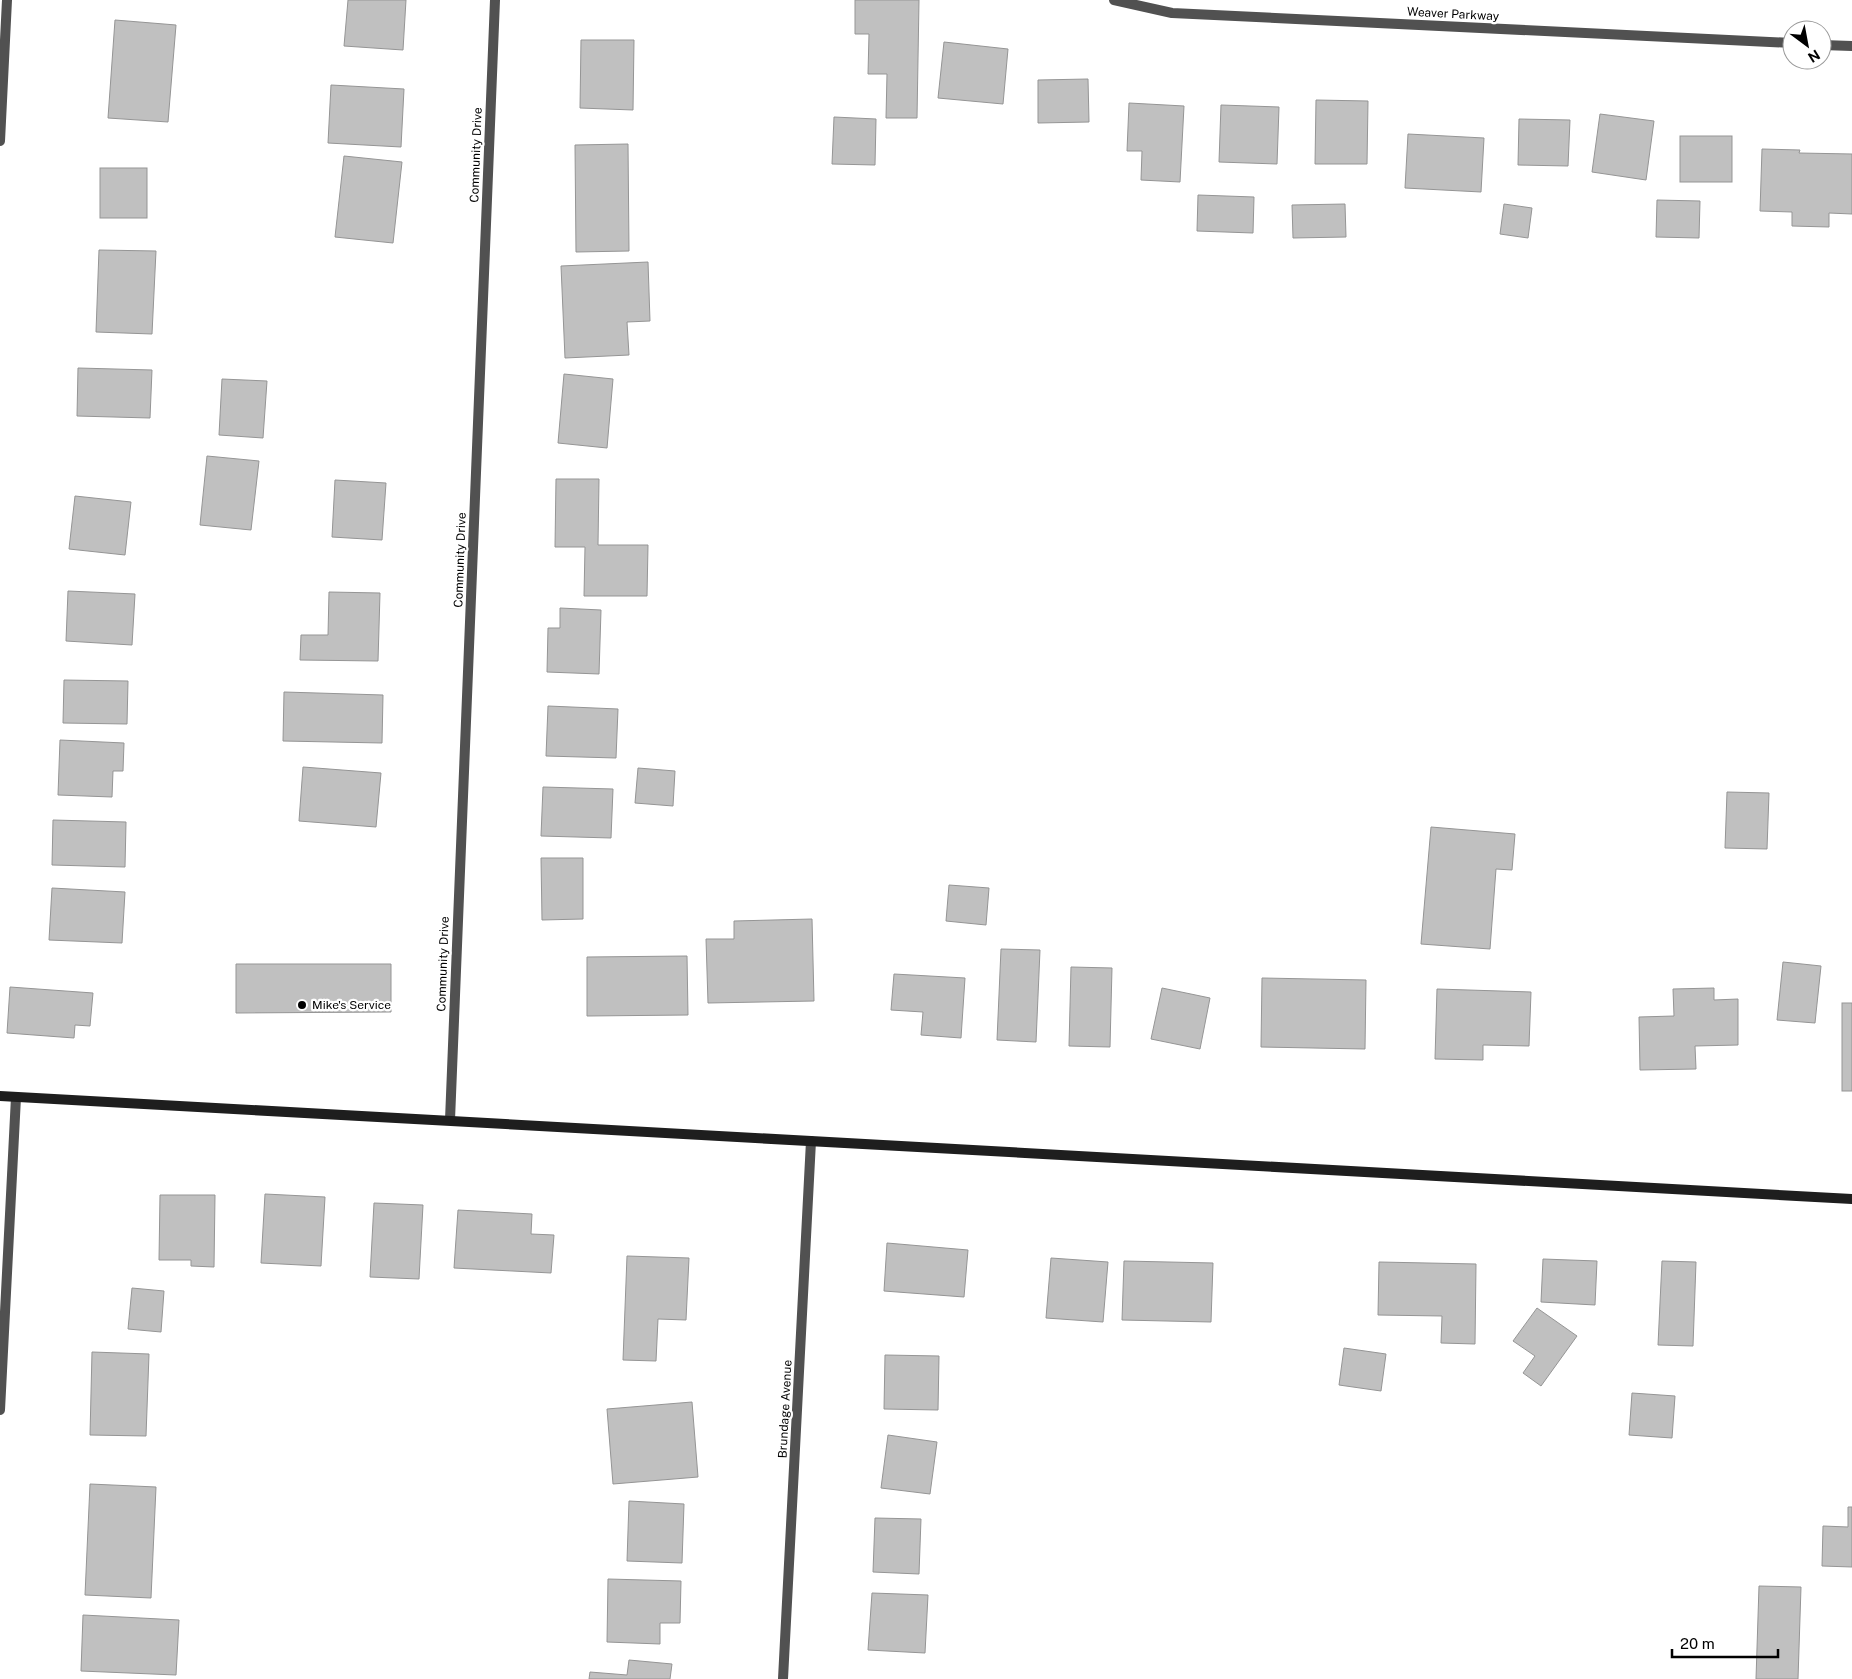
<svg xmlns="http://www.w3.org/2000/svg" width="1852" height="1679" font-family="'Public Sans',sans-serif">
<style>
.building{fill:#c0c0c0;stroke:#959595}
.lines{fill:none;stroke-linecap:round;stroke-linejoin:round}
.street{stroke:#515151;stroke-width:10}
.secondary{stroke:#1e1e1e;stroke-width:10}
.poi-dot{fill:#000;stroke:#fff;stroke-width:2}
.labels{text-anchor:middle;stroke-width:4.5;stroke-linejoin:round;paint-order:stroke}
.street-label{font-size:12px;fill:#000;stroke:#fff}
.poi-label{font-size:12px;fill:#000;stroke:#fff;text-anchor:start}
</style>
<rect width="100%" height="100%" fill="#fff"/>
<g class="building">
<path d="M348,0H406L403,50L344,46Z"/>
<path d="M855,0H919L917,118H886L887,74H868L869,34H855Z"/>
<path d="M115,20L176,25L168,122L108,118Z"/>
<path d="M581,40H634L633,110L580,108Z"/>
<path d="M944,42L1008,49L1003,104L938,98Z"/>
<path d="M1088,79L1089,122L1038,123V80Z"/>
<path d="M331,85L404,89L401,147L328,143Z"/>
<path d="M1316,100L1368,101L1367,164H1315Z"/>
<path d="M1129,103L1184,106L1180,182L1141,180L1142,151H1127Z"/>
<path d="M1221,105L1279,107L1277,164L1219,162Z"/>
<path d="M1600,114L1654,121L1646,180L1592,172Z"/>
<path d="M834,117L876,119L875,165L832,164Z"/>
<path d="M1519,119L1570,120L1568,166L1518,165Z"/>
<path d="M1408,134L1484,138L1481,192L1405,188Z"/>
<rect x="1680" y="136" width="52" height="46"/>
<path d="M628,144L629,251L576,252L575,145Z"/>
<path d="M1762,149L1800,150L1799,153L1852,154V214L1829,213V227L1792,226V212L1760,211Z"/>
<path d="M344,156L402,162L393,243L335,237Z"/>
<rect x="100" y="168" width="47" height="50"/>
<path d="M1198,195L1254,197L1253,233L1197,231Z"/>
<path d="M1657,200L1700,201L1699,238L1656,237Z"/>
<path d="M1345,204L1346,237L1293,238L1292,205Z"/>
<path d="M1504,204L1532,208L1528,238L1500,234Z"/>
<path d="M99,250L156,251L152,334L96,332Z"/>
<path d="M648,262L650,321L627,322L629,355L565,358L561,266Z"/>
<path d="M78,368L152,370L150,418L77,416Z"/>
<path d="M564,374L613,379L607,448L558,443Z"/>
<path d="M222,379L267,381L263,438L219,435Z"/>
<path d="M207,456L259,461L251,530L200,525Z"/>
<path d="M556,479H599L598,545H648L647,596H584L585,547H555Z"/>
<path d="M335,480L386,483L382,540L332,537Z"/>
<path d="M75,496L131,502L125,555L69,549Z"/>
<path d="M68,591L135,594L132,645L66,641Z"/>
<path d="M329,592L380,593L378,661L300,660L301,635H328Z"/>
<path d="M560,608L601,610L599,674L547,672L548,628H560Z"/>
<path d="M64,680L128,681L127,724L63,723Z"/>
<path d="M284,692L383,695L382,743L283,741Z"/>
<path d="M548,706L618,709L616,758L546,756Z"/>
<path d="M60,740L124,743L123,771H113L112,797L58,795Z"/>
<path d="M303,767L381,773L376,827L299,821Z"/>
<path d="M638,768L675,771L673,806L635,803Z"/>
<path d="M543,787L613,789L611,838L541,836Z"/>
<path d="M1727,792L1769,793L1767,849L1725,848Z"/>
<path d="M53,820L126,822L125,867L52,865Z"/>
<path d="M1431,827L1515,834L1512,870L1496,869L1490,949L1421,944Z"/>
<path d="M541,858H583V919L542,920Z"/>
<path d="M949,885L989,888L986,925L946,921Z"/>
<path d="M52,888L125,892L122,943L49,940Z"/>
<path d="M812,919L814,1001L708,1003L706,939H734V921Z"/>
<path d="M1001,949L1040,950L1036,1042L997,1040Z"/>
<path d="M687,956L688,1015L587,1016V957Z"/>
<path d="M1783,962L1821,966L1815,1023L1777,1020Z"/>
<path d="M236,964H391V1012L236,1013Z"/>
<path d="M1071,967L1112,968L1110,1047L1069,1046Z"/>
<path d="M894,974L965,978L961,1038L921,1035L923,1012L891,1010Z"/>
<path d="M1262,978L1366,980L1365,1049L1261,1047Z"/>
<path d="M10,987L93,993L90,1026L75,1025L74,1038L7,1033Z"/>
<path d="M1162,988L1210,998L1200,1049L1151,1039Z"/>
<path d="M1714,988V1000L1738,999V1045L1695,1046L1696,1069L1640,1070L1639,1017L1674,1016L1673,989Z"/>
<path d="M1437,989L1531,992L1529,1046L1483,1045V1060L1435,1059Z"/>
<rect x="1842" y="1003" width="10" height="88"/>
<path d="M265,1194L325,1197L321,1266L261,1263Z"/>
<path d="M160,1195H215L214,1267L191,1266V1260H159Z"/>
<path d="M374,1203L423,1205L419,1279L370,1277Z"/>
<path d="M458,1210L532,1214L531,1234L554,1235L551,1273L454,1268Z"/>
<path d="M887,1243L968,1250L964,1297L884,1291Z"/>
<path d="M627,1256L689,1258L686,1320L658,1319L656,1361L623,1360Z"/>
<path d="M1051,1258L1108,1262L1103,1322L1046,1318Z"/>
<path d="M1543,1259L1597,1261L1595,1305L1541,1302Z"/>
<path d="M1124,1261L1213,1263L1211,1322L1122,1320Z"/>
<path d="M1662,1261L1696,1262L1693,1346L1658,1345Z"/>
<path d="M1379,1262L1476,1264L1475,1344L1441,1343L1442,1316L1378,1315Z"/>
<path d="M132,1288L164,1291L161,1332L128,1329Z"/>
<path d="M1537,1308L1577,1336L1541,1386L1523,1373L1535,1356L1513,1341Z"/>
<path d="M1344,1348L1386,1354L1381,1391L1339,1385Z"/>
<path d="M92,1352L149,1354L146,1436L90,1435Z"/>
<path d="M885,1355L939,1356L938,1410L884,1409Z"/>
<path d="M1632,1393L1675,1396L1672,1438L1629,1435Z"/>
<path d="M692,1402L698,1477L613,1484L607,1409Z"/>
<path d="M888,1435L937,1442L930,1494L881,1488Z"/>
<path d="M90,1484L156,1487L151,1598L85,1595Z"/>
<path d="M629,1501L684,1504L682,1563L627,1561Z"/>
<path d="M1848,1507H1852V1567L1822,1566L1823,1526L1848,1527Z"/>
<path d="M875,1518L921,1519L919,1574L873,1572Z"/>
<path d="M608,1579L681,1581L680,1623H660V1644L607,1642Z"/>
<path d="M1759,1586L1801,1587L1798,1679H1756Z"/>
<path d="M872,1593L928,1595L925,1653L868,1650Z"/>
<path d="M83,1615L179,1620L176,1675L81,1671Z"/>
<path d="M629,1660L672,1664L670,1679H589L590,1672L627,1675Z"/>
</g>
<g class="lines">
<g class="street">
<path d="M1114,0L1172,13L1792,43"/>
<path d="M1822,45L1852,46"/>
<path d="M0,141L7,0"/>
<path d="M450,1120L495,0"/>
<path d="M0,1410L16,1097"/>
<path d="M783,1679L811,1141"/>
</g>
<path class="secondary" d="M0,1096L1852,1199"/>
</g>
<circle class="poi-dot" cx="302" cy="1005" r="5"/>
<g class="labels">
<g class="street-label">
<text transform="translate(1453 14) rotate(3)" y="4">Weaver Parkway</text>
<text transform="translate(476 155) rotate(-88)" y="4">Community Drive</text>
<text transform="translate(460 560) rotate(-88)" y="4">Community Drive</text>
<text transform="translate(443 964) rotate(-88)" y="4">Community Drive</text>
<text transform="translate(785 1409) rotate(-87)" y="4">Brundage Avenue</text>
</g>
<g class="poi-label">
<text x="312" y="1009">Mike's Service</text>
</g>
</g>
<g transform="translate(1807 45) rotate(148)"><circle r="24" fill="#ffffff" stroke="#999999"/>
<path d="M0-4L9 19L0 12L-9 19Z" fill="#000000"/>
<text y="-8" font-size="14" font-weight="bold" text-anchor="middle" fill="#000000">N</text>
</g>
<path d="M1672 1649v8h106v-8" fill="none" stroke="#000000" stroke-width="2.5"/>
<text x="1680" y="1649" font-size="15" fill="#000000" stroke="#ffffff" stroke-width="4" paint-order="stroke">20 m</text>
</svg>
